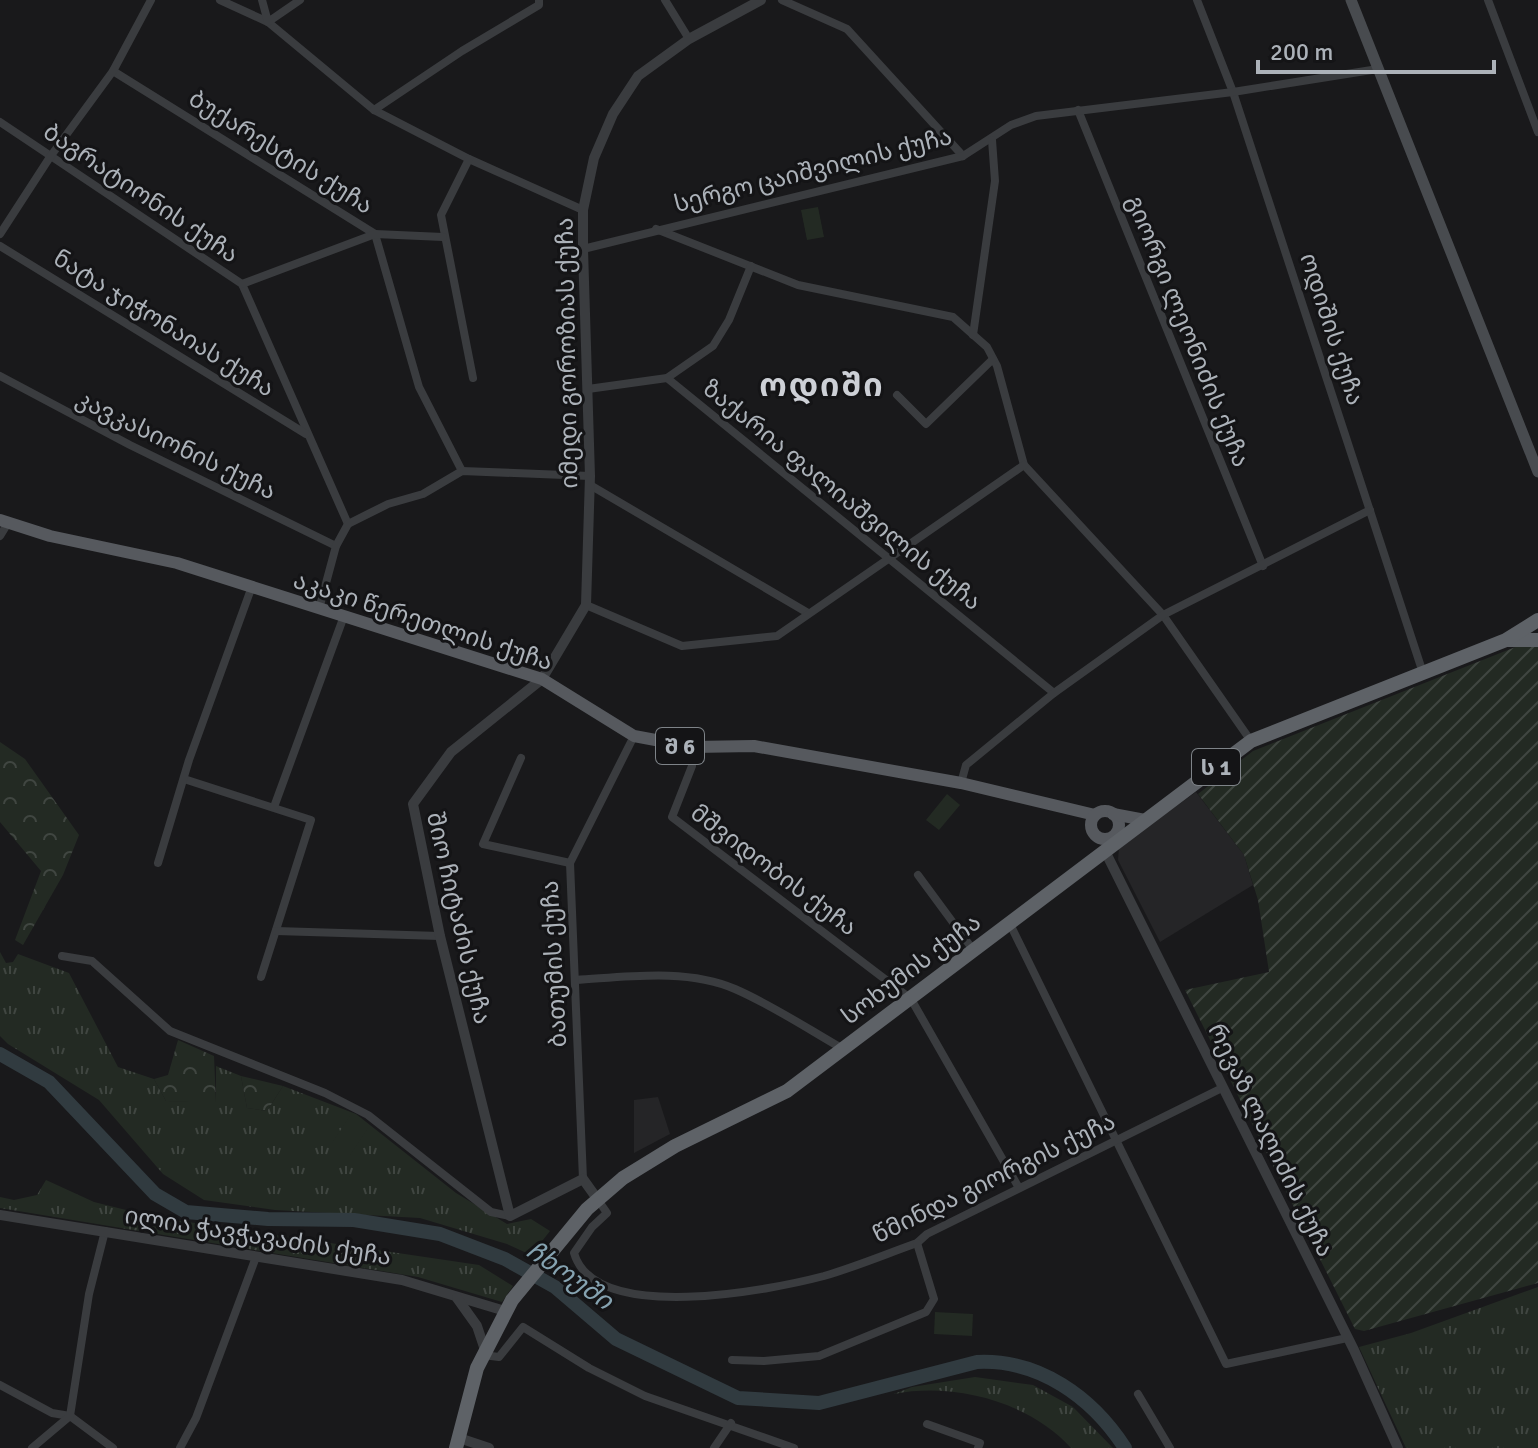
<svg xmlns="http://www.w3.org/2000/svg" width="1538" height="1448" font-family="Signika,'Noto Sans Georgian',sans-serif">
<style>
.built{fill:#252527}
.grass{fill:url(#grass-tufts)}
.forest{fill:url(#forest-crowns)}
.garden{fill:url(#garden-furrows)}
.pitch{fill:#232a23}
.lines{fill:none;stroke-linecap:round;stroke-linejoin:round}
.river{stroke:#313b40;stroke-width:14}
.minor{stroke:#3a3c3f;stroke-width:8}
.tertiary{stroke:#3a3c3f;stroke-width:10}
.secondary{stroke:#484b4f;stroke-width:11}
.primary{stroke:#56595e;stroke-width:12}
.trunk{stroke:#5e6267;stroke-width:14}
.labels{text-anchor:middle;stroke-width:6;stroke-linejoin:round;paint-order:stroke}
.shield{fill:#141416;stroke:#7e8388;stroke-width:2}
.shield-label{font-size:22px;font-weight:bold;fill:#acb2b9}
.street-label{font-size:24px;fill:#acb2b9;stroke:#141416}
.water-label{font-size:26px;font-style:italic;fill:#86a3b1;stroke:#141416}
.district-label{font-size:32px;font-weight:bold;letter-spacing:2px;fill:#cdd0d6;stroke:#141416}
</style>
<defs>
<pattern id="grass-tufts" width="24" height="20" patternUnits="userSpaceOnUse" patternTransform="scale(2)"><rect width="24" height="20" fill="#232a23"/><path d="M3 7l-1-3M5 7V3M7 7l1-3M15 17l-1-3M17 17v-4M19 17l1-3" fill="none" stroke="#404641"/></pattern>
<pattern id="forest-crowns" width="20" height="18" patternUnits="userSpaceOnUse" patternTransform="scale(2)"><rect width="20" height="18" fill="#232a23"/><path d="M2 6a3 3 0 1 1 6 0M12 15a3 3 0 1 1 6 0" fill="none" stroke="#404641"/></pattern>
<pattern id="garden-furrows" width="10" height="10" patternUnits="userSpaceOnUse" patternTransform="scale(2)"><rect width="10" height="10" fill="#232a23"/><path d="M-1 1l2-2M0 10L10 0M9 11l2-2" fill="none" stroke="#404641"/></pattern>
</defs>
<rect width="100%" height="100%" fill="#19191b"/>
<g class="built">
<path d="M1196,792L1244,855L1253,885L1160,942L1118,860L1119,847Z"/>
<path d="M658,1097L670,1134L634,1153V1100Z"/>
</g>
<g class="grass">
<path d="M0,952L6,963L13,962L18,954L69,973L118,1067L154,1079L166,1101L216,1102V1066L241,1076L247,1108L267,1111L283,1086L356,1114L456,1193L507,1224L531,1219L550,1231L531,1255L507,1244L420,1218L275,1210L204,1200L163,1174L99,1100L8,1044L0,1036Z"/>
<path d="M46,1180L94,1202L154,1217L479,1265L513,1286L502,1302L418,1277L0,1208V1197L14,1200L37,1195Z"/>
<path d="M1538,1287V1448H1406L1359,1347L1411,1333Z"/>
<path d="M975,1377L1033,1385L1073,1407L1113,1448H1071C1030,1402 954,1382 894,1394L912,1387Z"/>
</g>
<g class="forest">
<path d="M0,742L25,759L79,835L63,875L23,945L15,940L41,871L0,822Z"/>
<path d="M178,1040L214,1056L216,1103L166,1101L154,1079L168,1075Z"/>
<path d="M241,1076L283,1086L267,1111L247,1108Z"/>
</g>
<path class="garden" d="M1523,644H1538V1283L1364,1331L1355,1329L1185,990L1269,972L1258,900L1244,855L1198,794L1253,751Z"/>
<g class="pitch">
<path d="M818,207L824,237L807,240L801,210Z"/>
<path d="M947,794L960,805L939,830L926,820Z"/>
<path d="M350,1116L368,1128L350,1155L332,1143Z"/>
<path d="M935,1312L973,1314L972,1336L934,1334Z"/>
</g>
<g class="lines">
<path class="river" d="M0,1054L49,1082L155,1194L186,1212L268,1219L354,1220L440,1234L505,1259L555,1287L616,1339L738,1398L819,1403L977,1362C1039,1359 1092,1397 1125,1448"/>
<g class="minor">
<path d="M220,0L268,22L374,110L469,159L583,210"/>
<path d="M262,0L268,22L300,0"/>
<path d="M665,0L689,39"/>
<path d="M782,0L847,29L963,156"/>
<path d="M1197,0L1233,92L1423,673"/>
<path d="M1488,0L1538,132"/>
<path d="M113,71L375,234L419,387L462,471"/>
<path d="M374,110L462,51L539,5V0"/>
<path d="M1078,110L1263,566"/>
<path d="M0,122L242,284L348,524"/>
<path d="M469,159L441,215L473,378"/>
<path d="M656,229L798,285L953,317L987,347L997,366L1024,465L1163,615L1251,741"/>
<path d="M0,234L50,157L113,71L151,0"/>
<path d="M0,246L306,434"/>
<path d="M583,249L963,156L1011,125L1036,116L1233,92L1378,69"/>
<path d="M242,284L375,234L443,237"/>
<path d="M973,335L995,181L992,140"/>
<path d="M0,376L130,445L336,546"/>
<path d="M667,378L713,346L729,320L751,266"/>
<path d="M588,389L667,378L1054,693"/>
<path d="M897,395L926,424L993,359"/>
<path d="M590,485L808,613"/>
<path d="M0,536L8,523"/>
<path d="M586,605L682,646L777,636L1024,465"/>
<path d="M319,609L336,546L348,524L388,504L423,494L462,471L590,476"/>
<path d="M693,747L692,766L672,817L911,999L1019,1188"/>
<path d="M521,758L483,844L570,863"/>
<path d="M184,779L311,820L261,977"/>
<path d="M961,783L966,765L1054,693L1163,615L1370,510"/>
<path d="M274,807L344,616"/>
<path d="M158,863L189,760L251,589"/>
<path d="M918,875L974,951"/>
<path d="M1009,922L1226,1364L1347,1338"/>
<path d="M276,931L440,936"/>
<path d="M62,956L92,961L170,1031L325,1093L368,1115L491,1212L510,1216"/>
<path d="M576,980C626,977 687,968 735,989C772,1005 808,1029 843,1049"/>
<path d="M583,1179L570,863L634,736"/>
<path d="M598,1200L607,1213L592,1227L574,1253C595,1325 771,1290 824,1276C855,1267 886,1254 917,1243L927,1234L1222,1088"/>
<path d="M483,1355L499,1357L523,1327L589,1368L645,1396L794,1448"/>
<path d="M732,1360L764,1361L819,1356L926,1312L934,1299L917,1243"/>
<path d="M0,1385L52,1413L70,1416L113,1448"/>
<path d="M1138,1394L1170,1448"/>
<path d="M927,1424L980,1443L978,1448"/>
<path d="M32,1448L70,1416L89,1294L105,1231"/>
<path d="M180,1448L196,1418L256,1257"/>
<path d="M714,1448L731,1423"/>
</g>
<g class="tertiary">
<path d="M1105,851L1354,1350L1398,1448"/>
<path d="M598,1200L583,1179L510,1216L440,936L413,804L451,752L542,679L586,605L590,476L583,249V210L594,158L613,114L638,76L689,39L761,0"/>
<path d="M0,1215L402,1280L505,1311"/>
<path d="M457,1298L477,1326L485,1350"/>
<path d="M459,1438L489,1448"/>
</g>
<path class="secondary" d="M1351,0L1538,472"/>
<g class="primary">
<path d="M0,520L50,536L177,563L542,679L634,736L693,747L754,746L961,783L1095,815"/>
<circle cx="1105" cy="825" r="14"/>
<path d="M1113,814L1145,820"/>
</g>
<g class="trunk">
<path d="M1507,640H1538"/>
<path d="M456,1448L477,1368L512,1300L587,1209L623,1178L675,1146L787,1091L1251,741L1506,640L1538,620"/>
</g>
</g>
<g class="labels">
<g class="shield">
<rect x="656" y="728" width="48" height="36" rx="6"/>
<rect x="1192" y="749" width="48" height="36" rx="6"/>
</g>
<g class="shield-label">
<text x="680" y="754">შ 6</text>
<text x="1216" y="775">ს 1</text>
</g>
<g class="street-label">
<text transform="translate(281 152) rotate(32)" y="8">ბუქარესტის ქუჩა</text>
<text transform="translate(813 170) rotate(-14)" y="8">სერგო ცაიშვილის ქუჩა</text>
<text transform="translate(141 193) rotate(34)" y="8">ბაგრატიონის ქუჩა</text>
<text transform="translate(164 323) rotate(32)" y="8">ნატა ჯიჭონაიას ქუჩა</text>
<text transform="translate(1332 329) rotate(72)" y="8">ოდიშის ქუჩა</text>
<text transform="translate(1188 331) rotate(68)" y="8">გიორგი ლეონიძის ქუჩა</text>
<text transform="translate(567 353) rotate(-91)" y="8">იმედი გოროზიას ქუჩა</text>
<text transform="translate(176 445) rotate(26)" y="8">კავკასიონის ქუჩა</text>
<text transform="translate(842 495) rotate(39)" y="8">ზაქარია ფალიაშვილის ქუჩა</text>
<text transform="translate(423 621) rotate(18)" y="8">აკაკი წერეთლის ქუჩა</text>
<text transform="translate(774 870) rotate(37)" y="8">მშვიდობის ქუჩა</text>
<text transform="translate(459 918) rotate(77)" y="8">შიო ჩიტაძის ქუჩა</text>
<text transform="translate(554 964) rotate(-93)" y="8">ბათუმის ქუჩა</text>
<text transform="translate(911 969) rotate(-37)" y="8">სოხუმის ქუჩა</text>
<text transform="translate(1271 1140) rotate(64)" y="8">რევაზ ლაღიძის ქუჩა</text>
<text transform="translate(994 1178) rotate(-26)" y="8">წმინდა გიორგის ქუჩა</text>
<text transform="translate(258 1236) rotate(9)" y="8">ილია ჭავჭავაძის ქუჩა</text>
</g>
<g class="water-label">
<text transform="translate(570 1275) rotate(35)" y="9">ჩხოუში</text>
</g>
<g class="district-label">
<text x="822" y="396">ოდიში</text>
</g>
</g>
<path d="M1258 60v12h236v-12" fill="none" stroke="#acb2b9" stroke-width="4"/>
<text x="1270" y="60" font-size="24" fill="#acb2b9" stroke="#141416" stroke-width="6" paint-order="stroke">200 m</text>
</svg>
